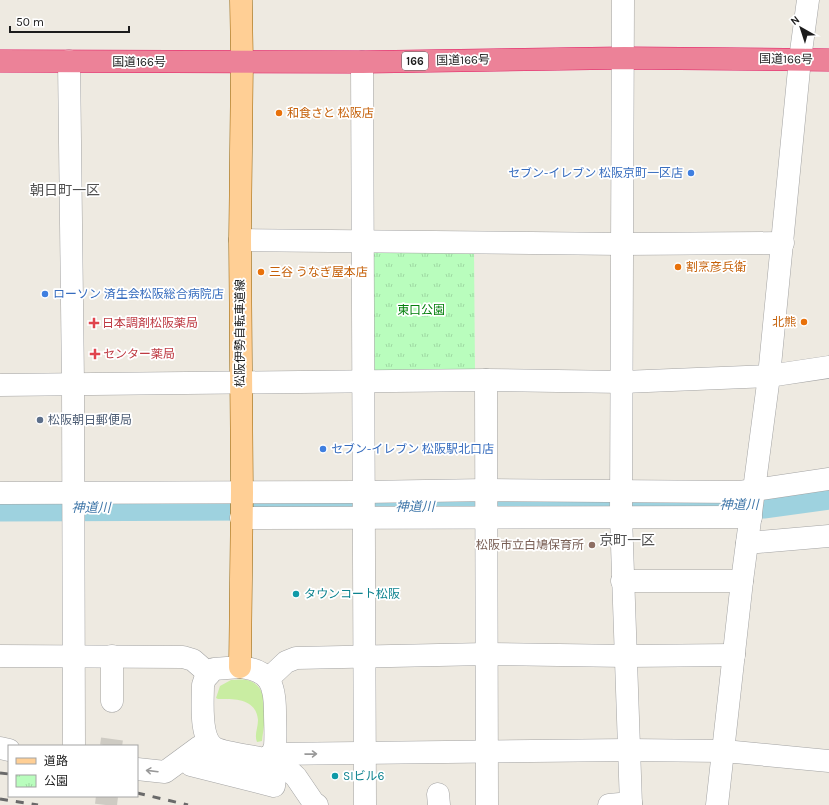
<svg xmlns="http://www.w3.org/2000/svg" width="829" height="805" font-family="Karla,'Noto Sans JP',sans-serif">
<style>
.grass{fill:#c9eda2}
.park{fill:url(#park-tufts)}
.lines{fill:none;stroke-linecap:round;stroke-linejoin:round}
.river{stroke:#9ed2df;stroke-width:29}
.minor-tunnel{stroke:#cecbc3;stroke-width:22;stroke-dasharray:22 11;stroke-linecap:butt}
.minor-casing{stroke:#a3a3a3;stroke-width:23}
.major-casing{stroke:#946000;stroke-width:23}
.highway-casing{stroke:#e21862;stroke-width:23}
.minor{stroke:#fff;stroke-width:22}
.major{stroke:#ffcf95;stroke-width:22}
.highway{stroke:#ec8298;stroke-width:22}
.rail{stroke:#6a6a6a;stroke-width:3;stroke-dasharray:8 8;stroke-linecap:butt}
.oneway{stroke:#999}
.food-dot{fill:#e8710a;stroke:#fff;stroke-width:1.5}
.shop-dot{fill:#3f7fe0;stroke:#fff;stroke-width:1.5}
.health-dot{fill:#e0444e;stroke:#fff;stroke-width:1.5}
.service-dot{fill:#5c6f8a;stroke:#fff;stroke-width:1.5}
.education-dot{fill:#8d6e63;stroke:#fff;stroke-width:1.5}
.culture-dot{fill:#0f9aa8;stroke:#fff;stroke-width:1.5}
.labels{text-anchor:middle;stroke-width:3.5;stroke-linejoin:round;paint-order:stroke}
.shield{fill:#fff;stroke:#606060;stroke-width:1}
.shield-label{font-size:11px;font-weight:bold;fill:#1c1c1c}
.street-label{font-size:12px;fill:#1c1c1c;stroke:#fff}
.food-label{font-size:12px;fill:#c56008;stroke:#fff;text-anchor:start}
.shop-label{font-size:12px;fill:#366cbe;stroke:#fff;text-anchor:start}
.park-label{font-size:12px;fill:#04800c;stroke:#fff}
.health-label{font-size:12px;fill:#be3a42;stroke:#fff;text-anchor:start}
.service-label{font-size:12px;fill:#4e5e75;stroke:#fff;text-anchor:start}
.education-label{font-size:12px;fill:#785e54;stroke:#fff;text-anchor:end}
.culture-label{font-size:12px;fill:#0d838f;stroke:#fff;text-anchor:start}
.water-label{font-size:13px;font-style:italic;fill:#4077a9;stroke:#fff}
.quarter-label{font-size:14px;fill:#4f4f4f;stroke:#fff}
</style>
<defs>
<pattern id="park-tufts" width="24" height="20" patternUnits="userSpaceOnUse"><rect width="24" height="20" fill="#b9fdbd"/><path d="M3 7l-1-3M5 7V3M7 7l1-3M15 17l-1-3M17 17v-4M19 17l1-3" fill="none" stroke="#9ed8a2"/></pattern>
</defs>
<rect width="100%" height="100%" fill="#eeeae1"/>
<path class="grass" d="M231,680C236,680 242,679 247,680C273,687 264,722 262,741L257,742C254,735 258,728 258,720C256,698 234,699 218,699L216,698L220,686Z"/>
<path class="park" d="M376,247L474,250L475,371L374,372L368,255Z"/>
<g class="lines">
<path class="river" d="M0,507L765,504L829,495"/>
<g class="minor-tunnel">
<path d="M111,746L112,739"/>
<path d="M106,805L107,796"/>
</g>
<g class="minor-casing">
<g id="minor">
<path d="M623,0L621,516L631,805"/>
<path d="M69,61L73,383L74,746"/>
<path d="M362,62L365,805"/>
<path d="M240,240L622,244L783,243"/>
<path d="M486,380L487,805"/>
<path d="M0,385L486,380L623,382L769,376L829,367"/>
<path d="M0,493L363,492L486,490L740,492L829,479"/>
<path d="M241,518L751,517"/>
<path d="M747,543L829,536"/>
<path d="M622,581H742"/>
<path d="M0,656L183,657L193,660L209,674"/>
<path d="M240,667C270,670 275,684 275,712C275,723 276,735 275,746L272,754L264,759C252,756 225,753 215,748C199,739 203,701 203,685L205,679L214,669Z"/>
<path d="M268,679L286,662L296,658L486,654L626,656L734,655"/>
<path d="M112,701V656"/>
<path d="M0,748L9,750"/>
<path d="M272,754L628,750L724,751L829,761"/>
<path d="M272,754L296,777L313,802L317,805"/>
<path d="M200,759L275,778L274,786L191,765Z"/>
<path d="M137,769L165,772L199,747"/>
<path d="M438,794L439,805"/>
<path d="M609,805L631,803"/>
<path d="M717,805L742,581L769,376L800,59L808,0"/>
</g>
</g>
<g class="major-casing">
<path id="major" d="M240,667L242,492L240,240L242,62L241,0"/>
</g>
<g class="highway-casing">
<path id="highway" d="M0,61L362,62L624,58L829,60"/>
</g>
<use href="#minor" class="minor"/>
<use href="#major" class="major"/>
<use href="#highway" class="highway"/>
<g class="rail">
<path d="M0,773L9,774"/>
<path d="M137,793L188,805"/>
<path d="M0,799L38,805"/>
</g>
</g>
<defs><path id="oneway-shaft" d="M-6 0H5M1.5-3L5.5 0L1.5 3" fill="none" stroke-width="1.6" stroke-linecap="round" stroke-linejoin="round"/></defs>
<g class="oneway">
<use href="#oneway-shaft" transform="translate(311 754) rotate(-1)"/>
<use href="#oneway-shaft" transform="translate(152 771) rotate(-173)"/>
</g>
<g class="food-dot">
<circle cx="279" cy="113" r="4"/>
<circle cx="678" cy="267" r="4"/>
<circle cx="261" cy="272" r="4"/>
<circle cx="804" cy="322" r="4"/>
</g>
<g class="shop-dot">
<circle cx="691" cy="173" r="4"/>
<circle cx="45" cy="294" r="4"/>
<circle cx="323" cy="449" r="4"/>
</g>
<g class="health-dot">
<path d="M92 317h4v4h4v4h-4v4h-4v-4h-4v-4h4z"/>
<path d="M93 348h4v4h4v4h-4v4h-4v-4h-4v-4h4z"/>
</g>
<circle class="service-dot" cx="40" cy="420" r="4"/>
<circle class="education-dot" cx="592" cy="545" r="4"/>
<g class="culture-dot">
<circle cx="296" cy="594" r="4"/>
<circle cx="335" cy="776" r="4"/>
</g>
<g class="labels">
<rect class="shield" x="402" y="52" width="26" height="18" rx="3"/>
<g class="shield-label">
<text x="415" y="65">166</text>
</g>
<g class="street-label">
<text transform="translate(786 59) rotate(1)" y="4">国道166号</text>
<text transform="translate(463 60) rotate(-1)" y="4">国道166号</text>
<text x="139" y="66">国道166号</text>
<text transform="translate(240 333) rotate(-90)" y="4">松阪伊勢自転車道線</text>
</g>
<g class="food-label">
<text x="287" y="117">和食さと 松阪店</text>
<text x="686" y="271">割烹彦兵衛</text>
<text x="269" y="276">三谷 うなぎ屋本店</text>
<text x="796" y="326" text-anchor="end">北熊</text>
</g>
<g class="shop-label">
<text x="683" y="177" text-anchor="end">セブン-イレブン 松阪京町一区店</text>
<text x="53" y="298">ローソン 済生会松阪総合病院店</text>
<text x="331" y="453">セブン-イレブン 松阪駅北口店</text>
</g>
<g class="park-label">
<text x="421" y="314">東口公園</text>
</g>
<g class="health-label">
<text x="102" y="327">日本調剤松阪薬局</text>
<text x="103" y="358">センター薬局</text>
</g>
<g class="service-label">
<text x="48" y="424">松阪朝日郵便局</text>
</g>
<g class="education-label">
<text x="584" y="549">松阪市立白鳩保育所</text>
</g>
<g class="culture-label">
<text x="304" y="598">タウンコート松阪</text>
<text x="343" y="780">SIビル6</text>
</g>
<g class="water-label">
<text x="739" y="509">神道川</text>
<text x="415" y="511">神道川</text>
<text x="91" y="512">神道川</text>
</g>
<g class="quarter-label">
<text x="65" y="195">朝日町一区</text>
<text x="627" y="545">京町一区</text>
</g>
</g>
<rect x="8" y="745" width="130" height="52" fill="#ffffff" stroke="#a4a4a4"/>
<rect x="16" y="758" width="20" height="6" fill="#ffcf95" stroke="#a4a4a4"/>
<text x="44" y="765" font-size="12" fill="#1c1c1c">道路</text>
<rect x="16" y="775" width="20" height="12" fill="url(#park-tufts)" stroke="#a4a4a4"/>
<text x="44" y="785" font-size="12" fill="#1c1c1c">公園</text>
<g transform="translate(801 28) rotate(321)" stroke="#ffffff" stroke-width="3" paint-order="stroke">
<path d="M0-3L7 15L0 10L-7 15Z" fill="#1c1c1c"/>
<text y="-6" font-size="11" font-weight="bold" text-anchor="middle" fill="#1c1c1c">N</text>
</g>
<path d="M10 26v6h119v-6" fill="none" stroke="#1c1c1c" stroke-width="2"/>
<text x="16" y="26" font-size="12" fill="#1c1c1c" stroke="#ffffff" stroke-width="3" paint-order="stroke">50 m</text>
</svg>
